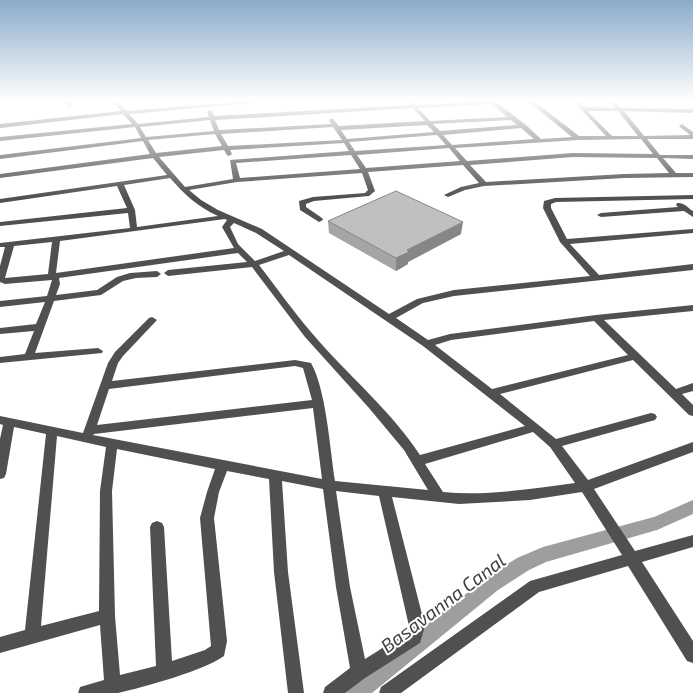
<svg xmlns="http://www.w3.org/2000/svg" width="693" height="693" font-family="'Exo 2',sans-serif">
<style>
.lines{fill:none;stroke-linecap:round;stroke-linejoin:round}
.canal{fill:#9e9e9e;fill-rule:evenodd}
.minor{fill:#505050;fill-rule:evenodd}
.wall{fill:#a5a5a5}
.shaded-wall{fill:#868686}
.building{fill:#c0c0c0;stroke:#868686}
.labels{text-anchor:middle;stroke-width:4;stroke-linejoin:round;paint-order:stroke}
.near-water-label{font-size:19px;font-style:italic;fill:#3f3f3f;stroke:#fff}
</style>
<rect width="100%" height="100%" fill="#fff"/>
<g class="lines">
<path class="canal" d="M693,500V514L657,530L546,562L529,570L498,590L372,693H346L349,686L486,578L517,558L543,547L654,517Z"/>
<g class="minor">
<path d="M64,101H70L72,107H68Z"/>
<path d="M112,101H117L126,111L250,101H276L129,114L138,124L209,117L207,112L210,110L212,111L214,116L410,105L409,104L412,102L416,105L495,101L526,125L541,139L572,137L528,101H534L579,136H606L573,101H578L584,107L615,108L610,101H615L621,108L693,109V113L624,111L644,136L690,135L680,127L679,126L682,124L693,132V139H647L660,155H693V159L663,158L676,173H693V177L624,178L484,186L465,190L448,197L444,195L446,194L461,187L479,183L463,165L368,172L375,191L369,196L314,201L306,204V207L322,218L323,220L319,222L300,210L299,201L313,197L365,193L368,190L362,173L237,182L189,190L201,200L218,210L262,229L389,314L417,299L454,290L590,276L560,242L543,208L544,201L555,198L693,195V199L556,202L551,204V208L567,239L693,229V233L570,244L599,275L693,264V270L454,296L423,303L396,318L428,340L450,334L596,315L693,305V311L604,320L676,389L693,383V391L682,394L693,405V416L689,415L633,360L500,394L556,439L651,413L655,414L657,417L655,420L562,446L588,480L693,442V452L594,489L635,551L693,535V547L642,562L693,641V663L687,661L628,566L539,592L401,693H379L381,687L530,581L622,555L582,492L530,500L459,504L392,497L425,626L420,643L365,678L345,693H323L325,687L350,668L336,587L323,489L282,481L288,572L304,693H288L274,572L269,479L227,471L219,492L214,518L227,641L224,656C203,671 144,687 118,693C106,693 91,693 78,693L80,687L104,680L100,625L0,653V637L25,630L46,434L14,427L6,474L4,478L0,479V439L3,425L0,424V416L83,433L108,363L115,352L149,318L152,317L157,320L123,356L118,363L112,381L295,360L311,363C326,389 330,449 335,481L428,490L404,450L369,408L305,337L252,267L168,276L164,273L168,270L247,262L238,253L59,278L60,284L56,295L97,290L117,277L130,273L157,271L161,274L157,277L136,278L123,281L101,295L54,301L35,353L98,348L103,351L102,353L0,363V357L25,354L34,331L0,334V328L36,324L45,302L0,307V301L47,296L52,280L5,284L0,282V266L5,247H0V243L130,228L128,213L0,226V222L127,208L117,186L0,203V199L167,175L153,158L0,178V174L150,154L143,141L0,159V155L141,138L135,127L0,141V137L132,124L123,114L0,128V124L121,111ZM492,104L507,117L430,121L418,108ZM413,108L425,121L339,126L332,118L329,120L331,124L219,130L215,120ZM587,111H618L638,136H612ZM210,120L214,131L146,137L140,127ZM511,120L517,125L440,131L433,124ZM427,125L434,132L347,139L341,130ZM333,127L342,140L228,146L221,134ZM521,128L534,139L452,145L443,135ZM215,134L222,146L156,153L148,140ZM437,135L446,145L355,151L349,142ZM641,139L653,154L573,153L467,161L455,148L578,140ZM344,143L349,151L230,160L233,179L185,187L159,157L224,150L227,155L229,156L232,154L230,150ZM449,148L460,161L366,168L357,155ZM351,155L360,169L240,178L236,163ZM573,157L657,158L669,173L624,174L486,182L470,165ZM170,178C184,194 198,207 218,216L137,227L135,210L124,185ZM225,219L227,220L222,227L234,248L56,273L60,241ZM234,223L256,233L284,251L255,261L238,244L230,227ZM52,242L48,274L5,278L14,246ZM289,255L423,346L525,426L420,455C390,409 346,374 311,332C293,311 276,287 259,265ZM594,321L628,355L492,389L435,345L451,340ZM295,366L303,368L312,400L97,425L109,389ZM313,408L322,479L93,435L94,434ZM533,432L550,447L575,483C532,489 486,496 443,492L425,464ZM57,436L106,447L100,491L99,611L41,626ZM117,449L215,469L207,492L200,518L211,646L205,650L172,661L164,527L162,523L157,521L152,523L150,527L156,666L120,675L115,616L112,491ZM336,491L379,496L409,626L408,632L365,659L350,587Z"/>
<path d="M677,203C684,202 688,208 693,211V217L684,211L601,217L597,215L601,213L678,207L676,205Z"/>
</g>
</g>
<path class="wall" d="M328,221L461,234L408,262V264L396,271L329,233Z"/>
<path class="shaded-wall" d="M463,222L461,234L408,262V264L396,271V258L407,250Z"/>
<path class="building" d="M396,191L463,222L407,250L409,252L396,258L328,221Z"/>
<linearGradient id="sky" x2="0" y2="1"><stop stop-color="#8aabca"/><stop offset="0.51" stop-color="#fff"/><stop offset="1" stop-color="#fff" stop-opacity="0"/></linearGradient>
<rect width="693" height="198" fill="url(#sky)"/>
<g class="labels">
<g class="near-water-label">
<text transform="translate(443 603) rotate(-37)" y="7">Basavanna Canal</text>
</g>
</g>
</svg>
